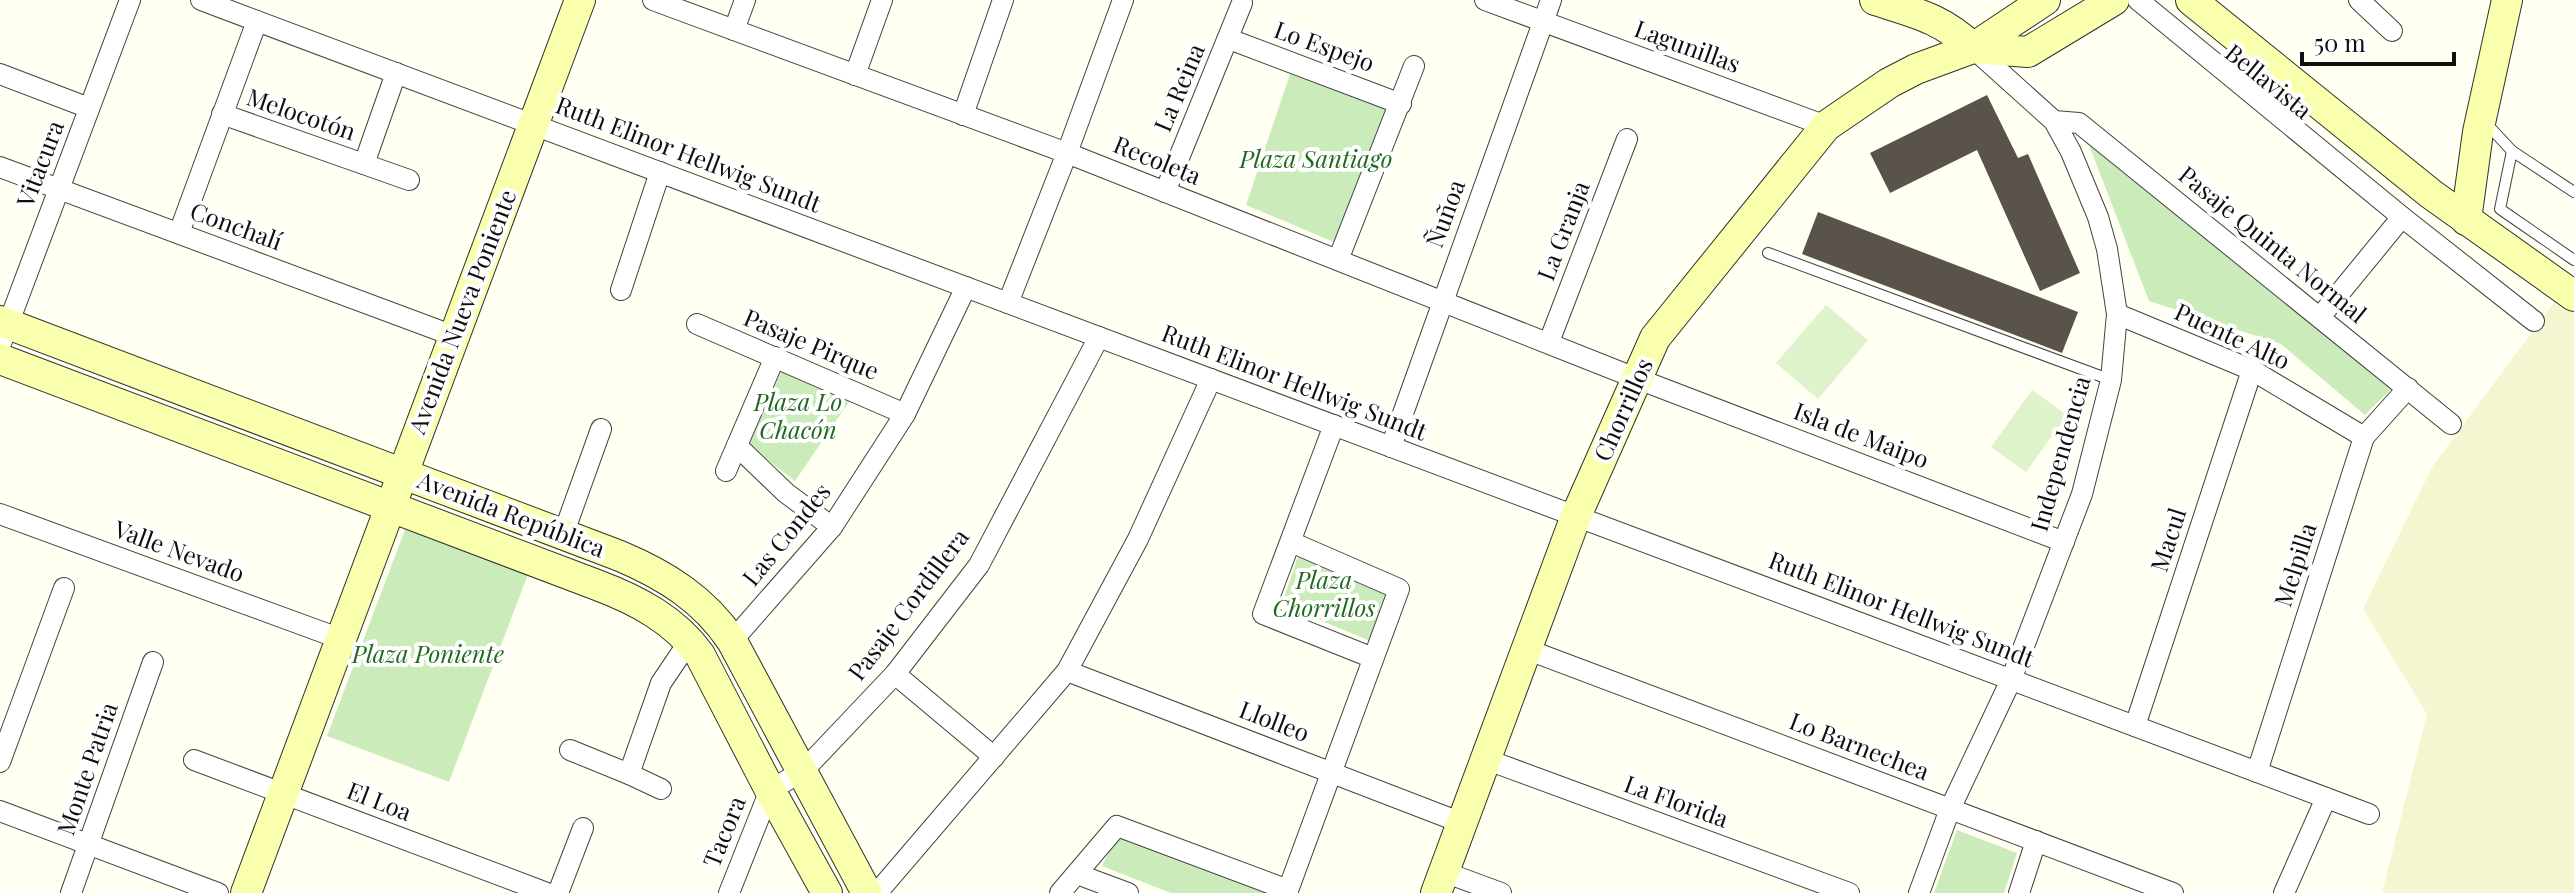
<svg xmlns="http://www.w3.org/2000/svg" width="2574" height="893" font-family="'Playfair Display',serif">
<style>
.farmland{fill:#f3f6d1}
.green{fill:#cbebba}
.pitch{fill:#def2cc}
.building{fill:#59534b}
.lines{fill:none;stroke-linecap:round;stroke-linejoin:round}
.lane-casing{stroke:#424242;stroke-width:12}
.street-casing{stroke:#424242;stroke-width:22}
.secondary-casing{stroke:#313131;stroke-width:32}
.lane{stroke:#fff;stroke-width:10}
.street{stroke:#fff;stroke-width:20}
.secondary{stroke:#faffad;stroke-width:30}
.labels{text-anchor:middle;stroke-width:8;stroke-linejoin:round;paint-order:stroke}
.street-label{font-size:24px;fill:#0f0f0f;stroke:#fff}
.park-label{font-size:24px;font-style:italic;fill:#206a1d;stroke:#fff}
</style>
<rect width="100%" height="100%" fill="#fffff2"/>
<path class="farmland" d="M2564,289L2574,297V893H2382L2427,714L2363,609L2432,467Z"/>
<g class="green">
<path d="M1290,74L1388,108L1341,245L1246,205Z"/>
<path d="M2089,145L2391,389L2365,415L2281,344L2149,301Z"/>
<path d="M782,370L851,399L795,481L749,445Z"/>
<path d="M406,527L528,574L449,782L327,736Z"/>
<path d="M1298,556L1387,594L1370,641L1282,604Z"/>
<path d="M1957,830L2017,853L2004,893H1934Z"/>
<path d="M1118,833L1270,893H1171L1102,866Z"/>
</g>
<g class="pitch">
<path d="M1826,305L1868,340L1818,399L1776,363Z"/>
<path d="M2032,390L2067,415L2026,472L1991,447Z"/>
</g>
<g class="building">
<path d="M1987,95L2018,158L2028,154L2080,273L2040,291L1977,150L1890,193L1870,153Z"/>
<path d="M1818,212L2078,312L2062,353L1802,254Z"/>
</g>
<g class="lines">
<g class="lane-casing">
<g id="lane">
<path d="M2486,123L2512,151"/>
<path d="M2574,192L2512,151L2500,209L2574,260"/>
<path d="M1768,253L2111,380"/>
</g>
</g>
<g class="street-casing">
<g id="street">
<path d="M201,0L2369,814"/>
<path d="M653,0L1067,153L1638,379L2064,542"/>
<path d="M1485,0L1826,126"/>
<path d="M2138,0L2402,217L2534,321"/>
<path d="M2359,0L2392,31"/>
<path d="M734,30L745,0"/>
<path d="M1229,39L1401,104"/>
<path d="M0,74L89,108"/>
<path d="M855,75L882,0"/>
<path d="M222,114L409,180"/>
<path d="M963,115L1003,0"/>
<path d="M2054,121L2079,123L2451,424"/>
<path d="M364,164L396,73"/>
<path d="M0,167L454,336"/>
<path d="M1165,192L1242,3"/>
<path d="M179,233L257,21"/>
<path d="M1338,260L1414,66"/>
<path d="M621,290L660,172"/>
<path d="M1008,303L1067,153L1123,0"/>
<path d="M2117,314L2252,370L2364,437"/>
<path d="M2320,317L2402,217"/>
<path d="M697,324L905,414"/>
<path d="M1549,342L1627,139"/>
<path d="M0,346L130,0"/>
<path d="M1334,425L1263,614L1373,658"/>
<path d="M737,446L786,493L832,527"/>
<path d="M1391,447L1551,0"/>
<path d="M726,471L775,357"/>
<path d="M0,514L341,639"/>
<path d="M563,535L601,429"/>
<path d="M732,641L832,527L905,414L966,287"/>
<path d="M1526,649L2173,893"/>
<path d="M1067,671L1462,823"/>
<path d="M895,674L994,757"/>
<path d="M2135,726L2252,370"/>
<path d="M570,750L629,774L661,683L690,640"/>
<path d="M1485,759L1849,893"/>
<path d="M194,760L547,893"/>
<path d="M0,762L64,588"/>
<path d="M2257,772L2364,437L2408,388"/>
<path d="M629,774L661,789"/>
<path d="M0,811L218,893"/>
<path d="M1444,872L1501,893"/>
<path d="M1077,874L1128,893"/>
<path d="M71,893L153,662"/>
<path d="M558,893L583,828"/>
<path d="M729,893L770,790L803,771L895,674L979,565L1099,337"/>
<path d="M877,893L1067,671L1138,539L1211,379"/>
<path d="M1060,893L1117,826L1288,890"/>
<path d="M1287,893L1399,589L1291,542"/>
<path d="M1919,893L1950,809L2011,680L2082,494L2111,380L2117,314L2107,249L2098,217L2071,152L2054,121L1973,48"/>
<path d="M2019,893L2036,841"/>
<path d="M2284,893L2326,798"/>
</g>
</g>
<g class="secondary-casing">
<g id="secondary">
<path d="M1875,0C1916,13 1941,18 1973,48"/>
<path d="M2191,0L2431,194L2574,296"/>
<path d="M1973,48L2028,52L2114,0"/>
<path d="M2466,220L2478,132L2507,0"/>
<path d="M0,321L620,556C665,575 704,599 732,641L867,893"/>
<path d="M0,359L597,585C637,600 675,620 700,655L770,790L827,893"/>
<path d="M246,893L580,0"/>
<path d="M1436,893L1576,516L1655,338L1826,126L1889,83L1916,69L1973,48L2045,0"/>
</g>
</g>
<use href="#lane" class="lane"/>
<use href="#street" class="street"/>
<use href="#secondary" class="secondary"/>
</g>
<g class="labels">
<g class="street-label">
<text transform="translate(1324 47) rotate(20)" y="8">Lo Espejo</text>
<text transform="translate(1687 47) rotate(20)" y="8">Lagunillas</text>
<text transform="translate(2268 82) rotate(39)" y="8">Bellavista</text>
<text transform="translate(1180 88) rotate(-67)" y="8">La Reina</text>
<text transform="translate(301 115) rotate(19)" y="8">Melocotón</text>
<text transform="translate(688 155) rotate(21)" y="8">Ruth Elinor Hellwig Sundt</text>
<text transform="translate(1157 161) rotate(22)" y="8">Recoleta</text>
<text transform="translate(41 164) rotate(-69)" y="8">Vitacura</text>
<text transform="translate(1446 214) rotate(-70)" y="8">Ñuñoa</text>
<text transform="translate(236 227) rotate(20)" y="8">Conchalí</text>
<text transform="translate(1564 231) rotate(-69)" y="8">La Granja</text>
<text transform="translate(2272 245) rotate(39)" y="8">Pasaje Quinta Normal</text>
<text transform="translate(463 312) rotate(-69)" y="8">Avenida Nueva Poniente</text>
<text transform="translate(2232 337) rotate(25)" y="8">Puente Alto</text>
<text transform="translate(811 345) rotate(23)" y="8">Pasaje Pirque</text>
<text transform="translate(1294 383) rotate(21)" y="8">Ruth Elinor Hellwig Sundt</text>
<text transform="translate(1624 410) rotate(-66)" y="8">Chorrillos</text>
<text transform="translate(1861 436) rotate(21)" y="8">Isla de Maipo</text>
<text transform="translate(2061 454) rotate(-74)" y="8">Independencia</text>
<text transform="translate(511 515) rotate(21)" y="8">Avenida República</text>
<text transform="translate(787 535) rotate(-51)" y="8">Las Condes</text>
<text transform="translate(2169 540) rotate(-72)" y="8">Macul</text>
<text transform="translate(179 552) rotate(20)" y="8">Valle Nevado</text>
<text transform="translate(2296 565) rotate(-72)" y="8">Melpilla</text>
<text transform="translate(909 605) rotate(-53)" y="8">Pasaje Cordillera</text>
<text transform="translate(1901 610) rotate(21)" y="8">Ruth Elinor Hellwig Sundt</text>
<text transform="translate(1274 722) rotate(21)" y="8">Llolleo</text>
<text transform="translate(1859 747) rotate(21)" y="8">Lo Barnechea</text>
<text transform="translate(88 769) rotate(-71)" y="8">Monte Patria</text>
<text transform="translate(379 802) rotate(21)" y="8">El Loa</text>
<text transform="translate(1676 802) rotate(20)" y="8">La Florida</text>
<text transform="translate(725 832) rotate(-68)" y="8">Tacora</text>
</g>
<g class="park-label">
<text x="1316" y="168">Plaza Santiago</text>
<text x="798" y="411">Plaza Lo<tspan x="798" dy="28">Chacón</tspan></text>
<text x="1324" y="589">Plaza<tspan x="1324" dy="28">Chorrillos</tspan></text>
<text x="428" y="663">Plaza Poniente</text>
</g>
</g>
<path d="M2302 52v12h152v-12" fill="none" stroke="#0f0f0f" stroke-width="4"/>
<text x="2314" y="52" font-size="24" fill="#0f0f0f" stroke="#ffffff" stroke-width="6" paint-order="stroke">50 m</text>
</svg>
